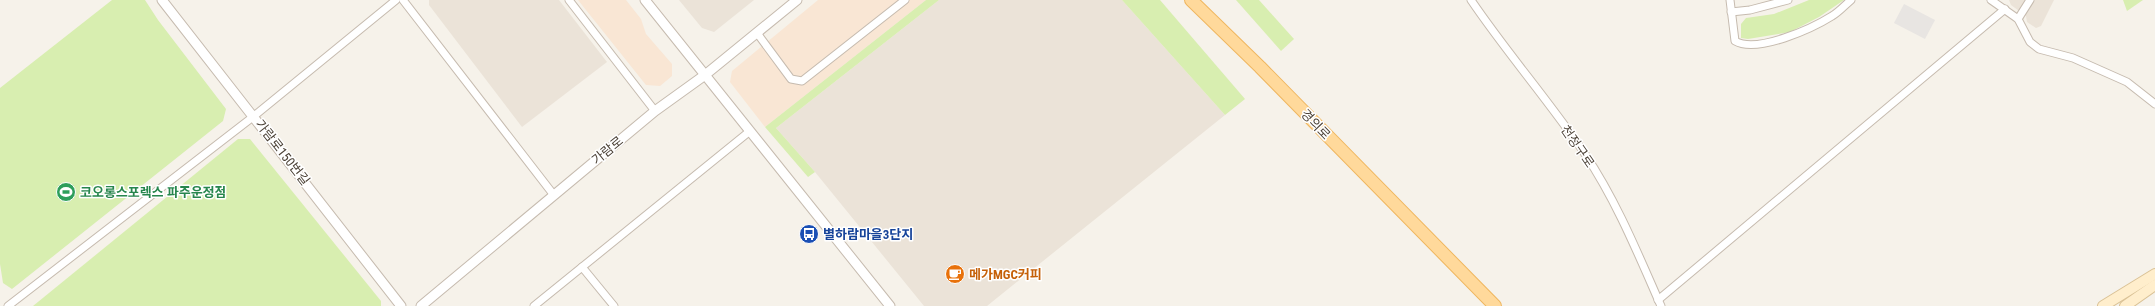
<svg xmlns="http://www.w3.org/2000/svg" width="2155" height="306" font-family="'Roboto Condensed','Noto Sans KR',sans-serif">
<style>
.residential{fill:#ebe3d8}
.commercial{fill:#f9e6d4}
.green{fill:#d8eeb0}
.parking{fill:#e8e5e2}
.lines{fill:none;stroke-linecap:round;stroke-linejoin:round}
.minor-casing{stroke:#c6bbaf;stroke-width:9}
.tertiary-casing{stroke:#c6bbaf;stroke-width:11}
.secondary-casing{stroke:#dac296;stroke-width:12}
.primary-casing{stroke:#efb65f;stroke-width:14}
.minor{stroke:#fff;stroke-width:7}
.tertiary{stroke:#fff;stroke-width:9}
.secondary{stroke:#fec;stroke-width:10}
.primary{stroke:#ffd99b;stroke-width:12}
.labels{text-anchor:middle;stroke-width:3;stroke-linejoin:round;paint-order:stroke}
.street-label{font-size:13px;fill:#4c4237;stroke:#fff}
.leisure-label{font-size:13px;font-weight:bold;fill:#27864d;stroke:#fff;text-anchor:start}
.transit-label{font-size:13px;font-weight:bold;fill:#164399;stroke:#fff;text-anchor:start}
.food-label{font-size:13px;font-weight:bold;fill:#c56008;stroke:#fff;text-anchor:start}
</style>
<rect width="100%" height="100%" fill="#f6f2ea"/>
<g class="residential">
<path d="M429,0H559L607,62L522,127L429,5Z"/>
<path d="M679,0H754L714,32L702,28Z"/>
<path d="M939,0H1122L1225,115L987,306H924L815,172L776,128Z"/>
<path d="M2009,0H2054L2041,26L2036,28L2027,22L2026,16L2011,5Z"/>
</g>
<g class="commercial">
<path d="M578,0H626L641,19L646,34L672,64V76L660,86L646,85Z"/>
<path d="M818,0H926L765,127L730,82L732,71Z"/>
</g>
<g class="green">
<path d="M112,0H145L158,20L226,109L223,121L12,289L3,283L0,264V88Z"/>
<path d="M926,0H939L776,128L815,172L808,177L765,127Z"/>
<path d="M1122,0H1160L1245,99L1225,115Z"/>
<path d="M1236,0H1259L1294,39L1281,51Z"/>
<path d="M1809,0H1844L1819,17L1790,32L1748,39L1741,38V24L1746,18L1774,14Z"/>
<path d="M2123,0H2143L2127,11Z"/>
<path d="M238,139H250L381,301V306H33Z"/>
</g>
<path class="parking" d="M1904,4L1935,20L1925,39L1894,23Z"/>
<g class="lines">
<g class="minor-casing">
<g id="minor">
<path d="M403,0L553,194"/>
<path d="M569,0L655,111"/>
<path d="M1471,0C1507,53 1549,101 1585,154C1617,202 1638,254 1661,306"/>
<path d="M1730,0L1735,41C1757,54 1813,28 1832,16C1839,12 1845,5 1851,0"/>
<path d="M1991,0L2018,19L2030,42L2039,49L2073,58L2127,82L2155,104"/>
<path d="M1731,12L1750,10L1788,0"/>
<path d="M2018,19L2030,0"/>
<path d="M757,33L791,79L802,81L905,0"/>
<path d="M582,267L614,306"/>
<path d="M1658,300L2005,9"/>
<path d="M8,306L254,116L396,0"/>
<path d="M534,306L750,131"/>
</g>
</g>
<g class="tertiary-casing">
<g id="tertiary">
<path d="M162,0L401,306"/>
<path d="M645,0L890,306"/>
<path d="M421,306L655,111L705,75L797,0"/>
</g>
</g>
<g class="secondary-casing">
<g id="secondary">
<path d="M2103,306L2155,274"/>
<path d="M2125,306L2155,285"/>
</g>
</g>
<g class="primary-casing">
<path id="primary" d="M1191,0L1260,67L1495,306"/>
</g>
<use href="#minor" class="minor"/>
<use href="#tertiary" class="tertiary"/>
<use href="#secondary" class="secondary"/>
<use href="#primary" class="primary"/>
</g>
<defs>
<g id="stadium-disc" transform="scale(1)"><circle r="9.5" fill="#2e9e5b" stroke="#fff"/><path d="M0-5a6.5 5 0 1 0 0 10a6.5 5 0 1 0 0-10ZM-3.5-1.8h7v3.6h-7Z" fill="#fff"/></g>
<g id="bus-disc" transform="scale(1)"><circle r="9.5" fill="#1a4fb4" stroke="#fff"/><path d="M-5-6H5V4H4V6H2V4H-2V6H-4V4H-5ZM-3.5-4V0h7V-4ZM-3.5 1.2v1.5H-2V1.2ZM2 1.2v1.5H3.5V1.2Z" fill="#fff"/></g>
<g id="cafe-disc" transform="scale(1)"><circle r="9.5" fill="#e8710a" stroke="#fff"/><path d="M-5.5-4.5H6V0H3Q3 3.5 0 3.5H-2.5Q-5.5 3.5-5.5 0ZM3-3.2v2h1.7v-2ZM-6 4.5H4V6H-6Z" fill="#fff"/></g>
</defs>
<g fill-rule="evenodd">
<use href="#stadium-disc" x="66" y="192"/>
<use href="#bus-disc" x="809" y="234"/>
<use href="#cafe-disc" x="955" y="274"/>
</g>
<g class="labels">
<g class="street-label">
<text transform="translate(1316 124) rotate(46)" y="5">경의로</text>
<text transform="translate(1578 146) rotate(55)" y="5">천정구로</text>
<text transform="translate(607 150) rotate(-39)" y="5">가람로</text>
<text transform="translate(283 152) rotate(52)" y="5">가람로150번길</text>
</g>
<g class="leisure-label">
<text x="80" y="197">코오롱스포렉스 파주운정점</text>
</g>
<g class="transit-label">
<text x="823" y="239">별하람마을3단지</text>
</g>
<g class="food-label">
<text x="969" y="279">메가MGC커피</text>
</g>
</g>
</svg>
